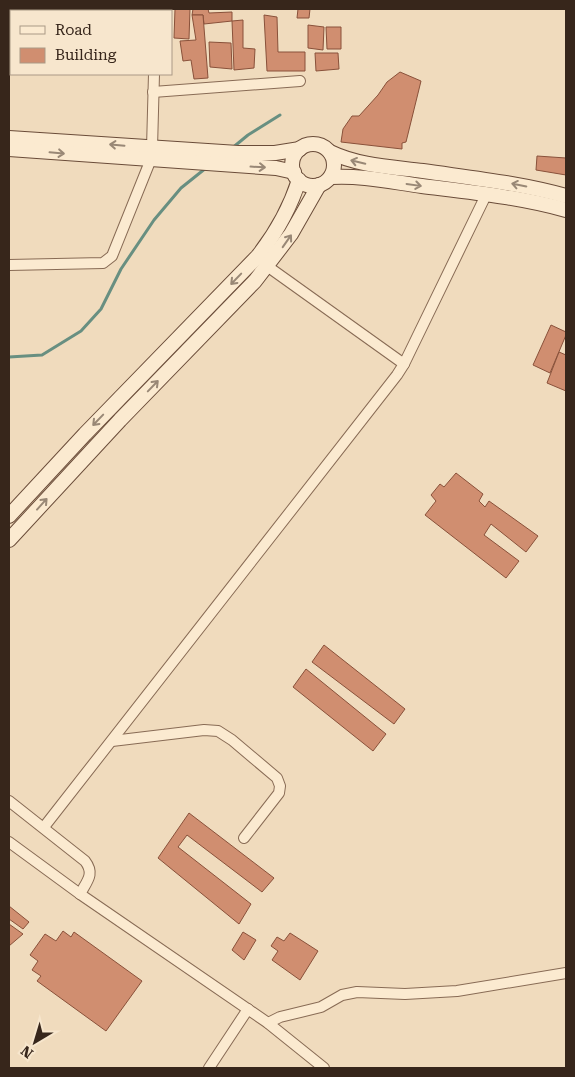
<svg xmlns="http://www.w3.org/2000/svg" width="575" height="1077" font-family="'Roboto Serif',serif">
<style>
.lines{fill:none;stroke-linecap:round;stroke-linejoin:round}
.stream{stroke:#688f81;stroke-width:3}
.building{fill:#d08e70;stroke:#89513a}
.minor-casing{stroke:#886b55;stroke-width:12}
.secondary-casing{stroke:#6a4c39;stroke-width:16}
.minor{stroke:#fbead0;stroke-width:10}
.secondary{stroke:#fbead0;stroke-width:14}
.oneway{stroke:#998876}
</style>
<rect width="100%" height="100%" fill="#f0dbbd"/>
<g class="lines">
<g class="stream">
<path d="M231,149L248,135L280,115"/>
<path d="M9,357L42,355L81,331L101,309L121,269L154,220L181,188L206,168"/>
</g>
</g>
<g class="building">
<path d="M175,9H190L189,39L174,38Z"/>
<path d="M193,9H208L209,13L232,12V21L204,24L203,15H192Z"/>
<path d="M298,9H310L309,18H297Z"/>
<path d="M192,15H203L208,78L194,79L191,60L183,61L180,41L196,40Z"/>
<path d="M264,15L277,17L278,52H305V71H267Z"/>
<path d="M243,20V48L255,49L254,68L234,70L232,21Z"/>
<path d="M308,25L324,27L323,50L308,48Z"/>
<path d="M326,27H341V49H327Z"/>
<path d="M209,42L231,43L232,69L210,67Z"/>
<path d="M315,53H338L339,69L316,71Z"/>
<path d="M400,72L421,81L406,142L402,143V149L341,142L343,129L352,116H359L378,95L387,82Z"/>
<path d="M537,156L566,158V175L536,170Z"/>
<path d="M551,325L566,332V335L550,373L533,365Z"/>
<path d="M559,352L566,355V391L547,383Z"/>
<path d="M456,473L483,494L479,501L485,507L489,501L538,536L526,552L491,524L484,535L519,561L506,578L425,515L436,501L431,495L440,484L444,487Z"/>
<path d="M324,645L405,709L394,724L312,662Z"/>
<path d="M306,669L386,734L373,751L293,687Z"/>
<path d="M189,813L274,878L262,892L187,835L178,847L251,904L239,924L158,858Z"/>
<path d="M9,906L29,922L23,929L9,919Z"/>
<path d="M9,924L23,934L9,946Z"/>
<path d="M63,931L71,937L74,932L142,981L106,1031L37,981L41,976L32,970L38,961L30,955L45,934L56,941Z"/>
<path d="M243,932L256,940L244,960L232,950Z"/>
<path d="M290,933L318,951L300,980L272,960L278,951L271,946L277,937L284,941Z"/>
</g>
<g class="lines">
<g class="minor-casing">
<g id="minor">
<path d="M156,11V9"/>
<path d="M153,92L300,81"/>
<path d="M152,148L154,74"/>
<path d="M9,265L103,263L112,256L151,159"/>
<path d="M267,266L404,364"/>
<path d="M112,741L204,730L218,731L232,740L277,778L280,786L279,793L244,838"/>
<path d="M9,801L85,861C95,874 87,881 80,894"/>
<path d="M44,827L397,375L404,364L486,195"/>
<path d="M9,842L80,894L268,1023L324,1068"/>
<path d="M268,1023L280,1017L321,1007L342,995L357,992L405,994L457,991L566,973"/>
<path d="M209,1068L248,1009"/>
</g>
</g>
<g class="secondary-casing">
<g id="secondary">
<path d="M9,138L238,153H275L300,149"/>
<circle cx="313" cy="165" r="21"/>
<path d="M9,149L276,168L294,172"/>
<path d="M330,152C359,166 392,167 423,171C471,178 520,183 566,196"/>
<path d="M331,177C361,175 392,182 422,186C470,192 520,197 566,210"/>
<path d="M9,516L85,434L258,256C276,233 290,208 299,180"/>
<path d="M9,540L120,420L255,281L291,234L319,185"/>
</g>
</g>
<use href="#minor" class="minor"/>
<use href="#secondary" class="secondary"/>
</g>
<defs><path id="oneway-shaft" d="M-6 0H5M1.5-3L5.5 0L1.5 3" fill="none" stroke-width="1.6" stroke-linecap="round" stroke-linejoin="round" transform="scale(1.25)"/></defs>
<g class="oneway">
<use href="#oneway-shaft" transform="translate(117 145) rotate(-175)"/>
<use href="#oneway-shaft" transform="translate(57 153) rotate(5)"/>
<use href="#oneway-shaft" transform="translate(358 162) rotate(-167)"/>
<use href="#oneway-shaft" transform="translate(258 167) rotate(3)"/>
<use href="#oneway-shaft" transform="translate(414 185) rotate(8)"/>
<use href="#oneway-shaft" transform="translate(519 185) rotate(-169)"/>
<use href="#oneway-shaft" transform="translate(287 241) rotate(-55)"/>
<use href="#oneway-shaft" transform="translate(236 279) rotate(134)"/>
<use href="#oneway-shaft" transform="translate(153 386) rotate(-46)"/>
<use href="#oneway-shaft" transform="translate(98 420) rotate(134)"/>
<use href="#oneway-shaft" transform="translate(42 504) rotate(-48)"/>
</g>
<rect width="575" height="1077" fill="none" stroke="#37261b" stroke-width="20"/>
<rect x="10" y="10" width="162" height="65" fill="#f7e6cd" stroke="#aa9986"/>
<rect x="20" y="26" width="25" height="8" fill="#fbead0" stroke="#aa9986"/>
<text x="55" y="35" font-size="15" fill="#37261b">Road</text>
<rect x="20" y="48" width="25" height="15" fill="#d08e70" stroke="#aa9986"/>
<text x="55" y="60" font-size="15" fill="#37261b">Building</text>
<g transform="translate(35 1042) rotate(218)" stroke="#f7e6cd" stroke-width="4" paint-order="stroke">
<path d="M0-4L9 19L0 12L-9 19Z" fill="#37261b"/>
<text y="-8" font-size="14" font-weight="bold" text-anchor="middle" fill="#37261b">N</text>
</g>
</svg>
